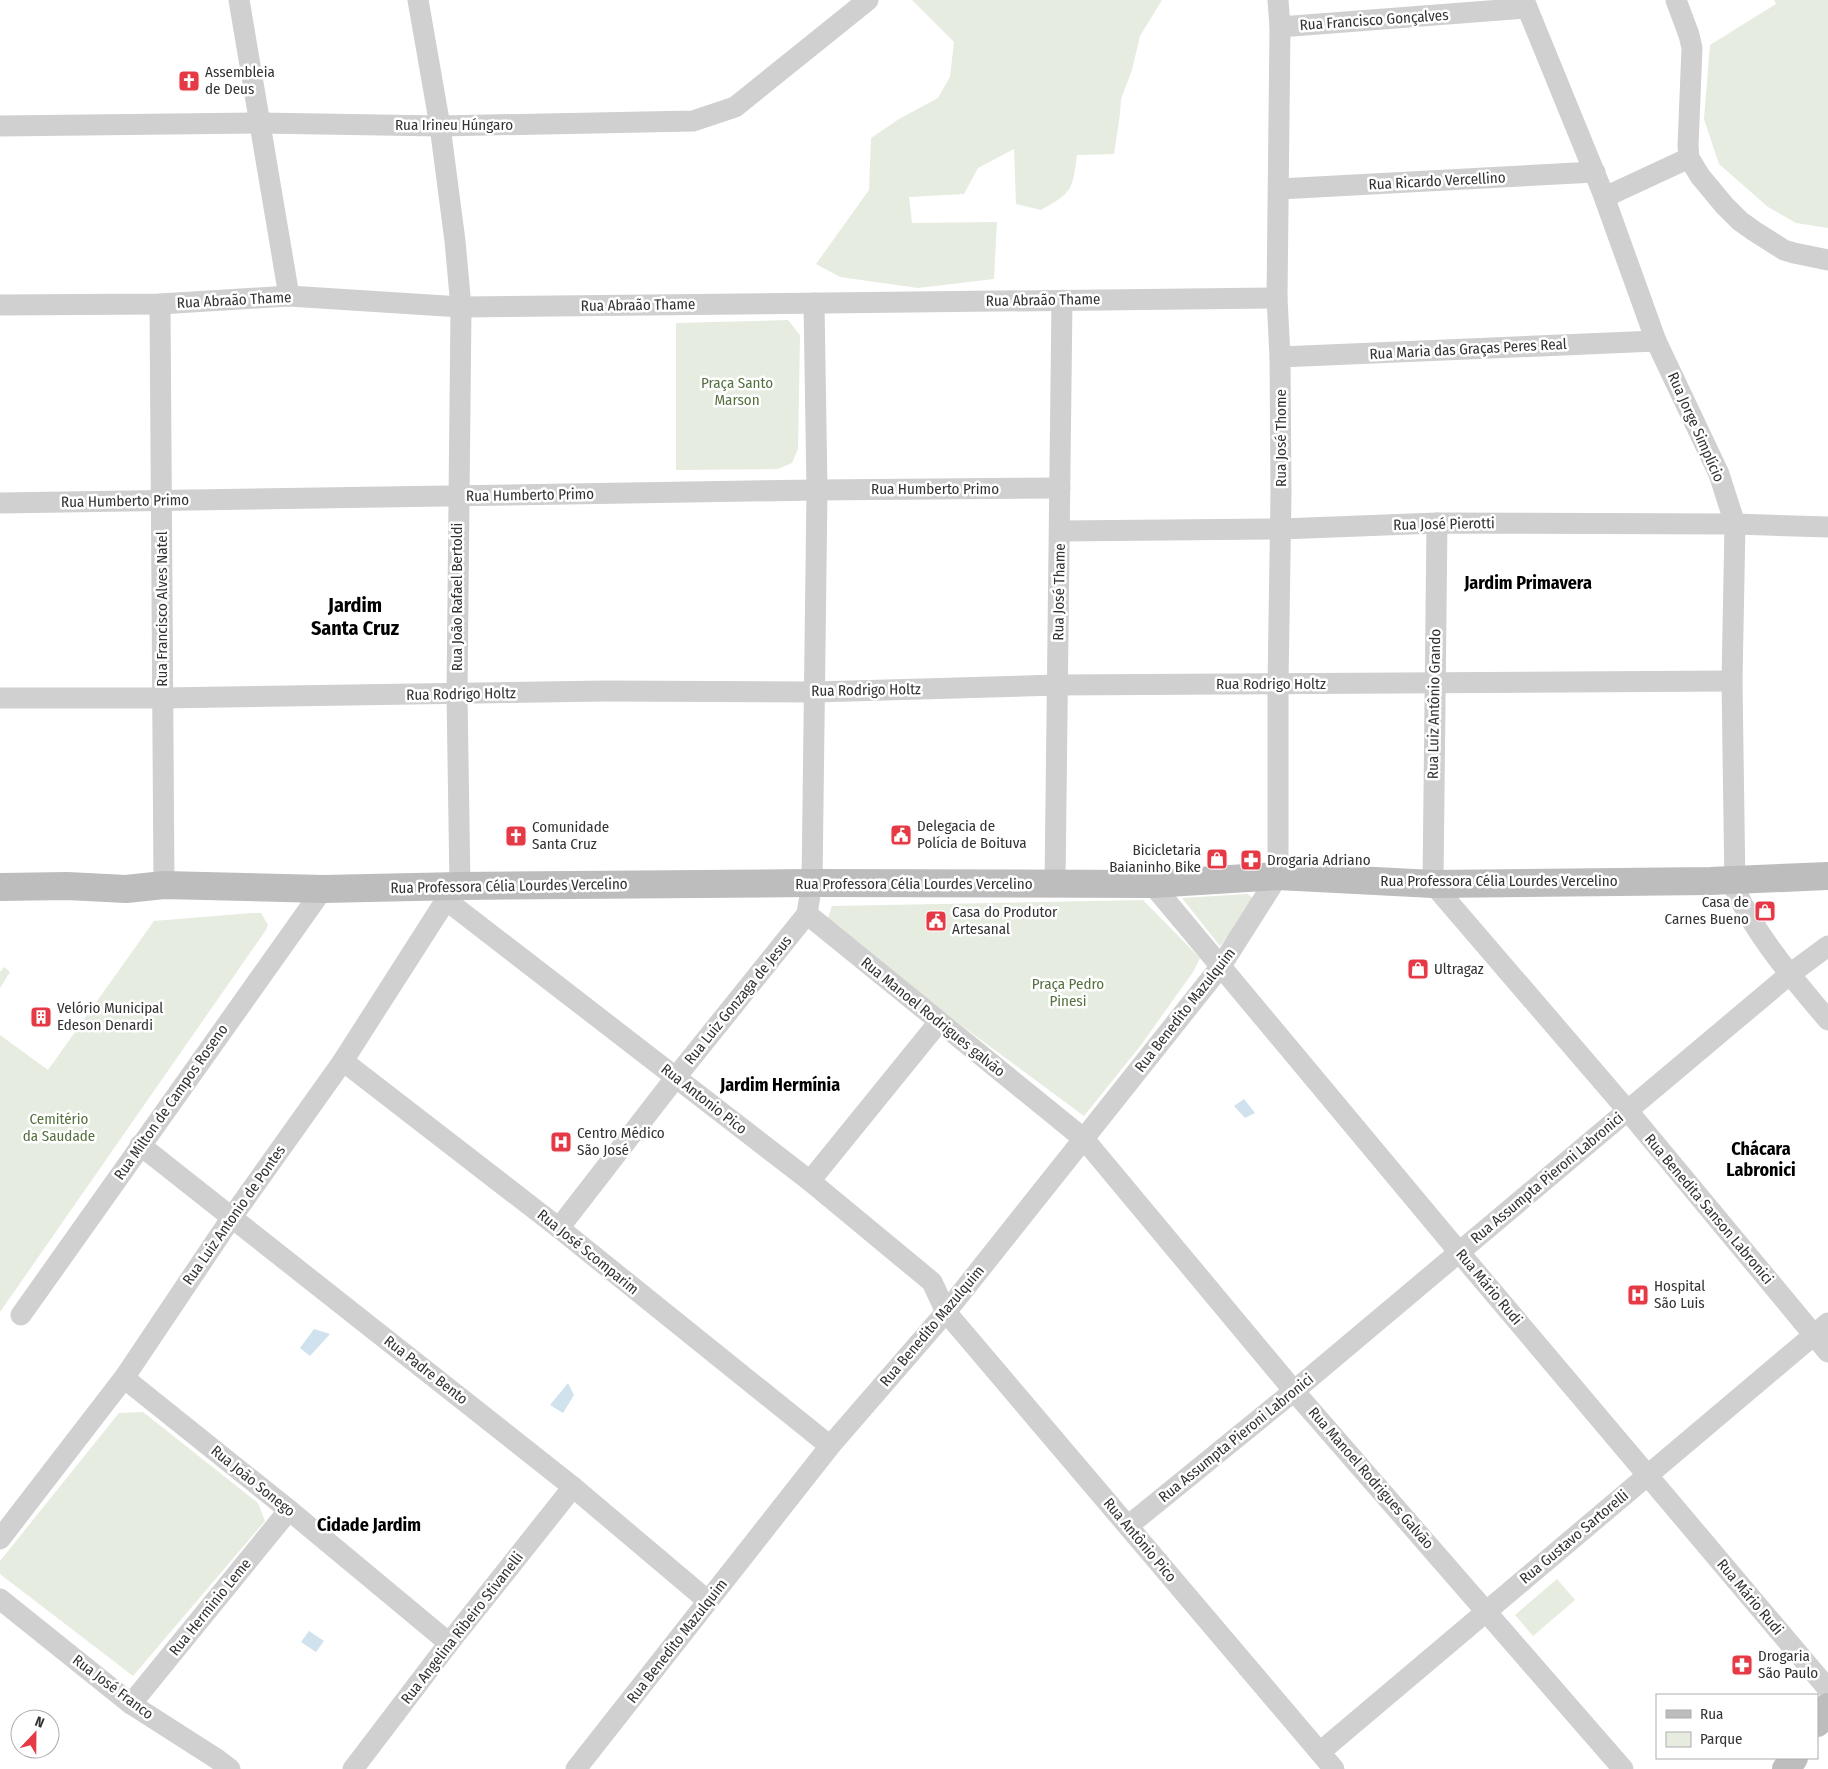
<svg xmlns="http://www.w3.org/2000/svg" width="1828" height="1769" font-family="'Fira Sans Condensed',sans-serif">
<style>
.green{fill:#e6ecdf}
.water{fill:#cfe2ee}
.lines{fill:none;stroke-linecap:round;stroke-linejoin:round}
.street{stroke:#d0d0d0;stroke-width:21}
.secondary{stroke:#bdbdbd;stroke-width:28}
.labels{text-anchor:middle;stroke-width:5;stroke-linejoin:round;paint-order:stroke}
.street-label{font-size:15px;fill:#333;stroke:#fff}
.poi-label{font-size:15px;fill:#333;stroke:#fff;text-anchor:start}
.park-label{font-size:15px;fill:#56703f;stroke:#fff}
.quarter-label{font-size:18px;font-weight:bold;fill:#000;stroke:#fff}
.district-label{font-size:20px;font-weight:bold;fill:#000;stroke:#fff}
</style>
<rect width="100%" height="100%" fill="#fff"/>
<g class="green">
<path d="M912,0H1162L1140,36L1132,70L1121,99L1120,114L1114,154L1077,155C1072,192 1072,192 1041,210L1016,204L1014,149L978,168L964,194L909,197L912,223L997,222L994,279L918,288L840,277L816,264L869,190L871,138L899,119L938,98L950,77L954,42Z"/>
<path d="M1774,0H1828V228L1796,223L1768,207L1719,164L1704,119L1710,45L1776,4Z"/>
<path d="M788,320L800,335L798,449L792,463L778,469L676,470V323Z"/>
<path d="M1247,894L1253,898L1252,906L1220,946L1182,898Z"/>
<path d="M1143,900L1200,958L1193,972L1141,1045L1084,1116L966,1029L851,940L828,918L832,906Z"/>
<path d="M252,913H261L268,925L266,930L0,1312V1035L48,1070L154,921Z"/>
<path d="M4,967L10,972L0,988V972Z"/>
<path d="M143,1412L258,1503L265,1521L133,1676L0,1574V1561L119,1413Z"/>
<path d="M1557,1579L1575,1600L1533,1636L1515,1615Z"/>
</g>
<g class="water">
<path d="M1244,1099L1255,1113L1245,1118L1234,1106Z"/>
<path d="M314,1329L330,1334L310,1356L300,1348Z"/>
<path d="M568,1383L574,1395L563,1413L550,1405Z"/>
<path d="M309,1631L324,1641L316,1652L301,1642Z"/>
</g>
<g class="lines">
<g class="street">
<path d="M239,0L289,296"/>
<path d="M1524,0L1602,191L1656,341L1719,474L1735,524L1732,681L1735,889C1756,936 1795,981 1828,1020"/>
<path d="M1676,0L1689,35L1692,48L1688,146L1689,158L1700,176L1724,205L1740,221L1754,231L1784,250L1794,253L1828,260"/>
<path d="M1280,27L1527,8"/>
<path d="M0,126L260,123L440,126L693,121L735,107L868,0"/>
<path d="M1279,189L1595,172"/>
<path d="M1605,197L1689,158"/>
<path d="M814,303L817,490L812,883L807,914L1084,1139L1294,1391L1623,1769"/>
<path d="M160,304L164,885"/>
<path d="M0,305L160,304L289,296L461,307L1277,298"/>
<path d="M1280,357L1656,341"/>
<path d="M0,503L817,490L1060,488"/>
<path d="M1437,523L1433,884L1628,1111L1828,1352"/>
<path d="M1060,531L1281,529L1437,523L1735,524L1828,527"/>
<path d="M0,698H162L605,691L815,692L1058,685L1732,681"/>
<path d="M1055,884L1062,300"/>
<path d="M1152,884L1459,1252L1828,1689"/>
<path d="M446,900L810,1181L932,1282L946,1312L1334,1769"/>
<path d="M343,1061L559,1228L830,1446"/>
<path d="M140,1145L573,1487L708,1601"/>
<path d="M810,1181L939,1022"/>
<path d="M559,1228L676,1077L807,914"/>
<path d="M21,1315L323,889"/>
<path d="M124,1378L289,1510L449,1643"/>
<path d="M1128,1526L1294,1391L1790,974L1828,946"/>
<path d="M0,1539L124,1378L232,1217L343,1061L446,900L460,886L457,695L461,307L455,241L440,126L418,0"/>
<path d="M0,1599L131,1704L217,1759L230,1769"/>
<path d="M131,1704L289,1510"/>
<path d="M1320,1752L1828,1323"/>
<path d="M353,1769L449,1643L573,1487"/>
<path d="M576,1769L830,1446L946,1312L1221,966L1278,876V684L1281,493L1280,357L1277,298L1280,27L1278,0"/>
</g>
<g class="secondary">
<path d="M0,887L67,886L126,889L164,885L323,889L460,886L812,883L1152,884L1278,876L1433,884L1710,881L1828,876"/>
<path d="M1817,1723L1828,1707"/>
<path d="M1786,1769L1794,1758"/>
</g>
</g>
<defs>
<g id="church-square" transform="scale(1.125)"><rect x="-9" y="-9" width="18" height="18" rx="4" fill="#e63946" stroke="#fff"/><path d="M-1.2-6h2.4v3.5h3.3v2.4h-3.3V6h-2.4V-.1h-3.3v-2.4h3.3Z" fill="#fff"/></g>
<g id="civic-square" transform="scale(1.125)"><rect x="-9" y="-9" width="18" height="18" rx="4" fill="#e63946" stroke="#fff"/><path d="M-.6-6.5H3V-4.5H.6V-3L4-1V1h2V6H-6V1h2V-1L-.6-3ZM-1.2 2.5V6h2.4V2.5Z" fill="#fff"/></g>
<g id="shop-square" transform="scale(1.125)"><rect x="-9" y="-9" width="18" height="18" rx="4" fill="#e63946" stroke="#fff"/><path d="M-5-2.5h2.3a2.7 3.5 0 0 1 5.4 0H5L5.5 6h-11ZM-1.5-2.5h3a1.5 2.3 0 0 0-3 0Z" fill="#fff"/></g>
<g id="pharmacy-square" transform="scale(1.125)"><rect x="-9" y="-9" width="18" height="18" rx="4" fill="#e63946" stroke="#fff"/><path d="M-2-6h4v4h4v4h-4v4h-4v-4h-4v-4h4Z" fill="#fff"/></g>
<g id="building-square" transform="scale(1.125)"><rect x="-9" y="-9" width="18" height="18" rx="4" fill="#e63946" stroke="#fff"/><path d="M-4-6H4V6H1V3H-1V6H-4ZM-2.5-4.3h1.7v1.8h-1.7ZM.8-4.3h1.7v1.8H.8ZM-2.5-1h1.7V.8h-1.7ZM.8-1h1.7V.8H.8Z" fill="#fff"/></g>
<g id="hospital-square" transform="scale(1.125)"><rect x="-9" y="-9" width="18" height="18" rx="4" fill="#e63946" stroke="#fff"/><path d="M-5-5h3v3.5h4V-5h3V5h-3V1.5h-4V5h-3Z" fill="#fff"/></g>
</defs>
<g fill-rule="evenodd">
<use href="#church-square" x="189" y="81"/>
<use href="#civic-square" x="901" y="835"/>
<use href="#church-square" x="516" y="836"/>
<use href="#shop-square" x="1217" y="859"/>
<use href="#pharmacy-square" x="1251" y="860"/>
<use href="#shop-square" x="1765" y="911"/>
<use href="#civic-square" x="936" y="921"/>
<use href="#shop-square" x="1418" y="969"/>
<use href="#building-square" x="41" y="1017"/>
<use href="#hospital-square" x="561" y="1142"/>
<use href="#hospital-square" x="1638" y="1295"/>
<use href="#pharmacy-square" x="1742" y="1665"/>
</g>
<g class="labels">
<g class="street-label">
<text transform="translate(1374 20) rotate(-4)" y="5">Rua Francisco Gonçalves</text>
<text x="454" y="130">Rua Irineu Húngaro</text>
<text transform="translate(1437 181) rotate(-3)" y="5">Rua Ricardo Vercellino</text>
<text transform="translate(234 300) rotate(-3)" y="5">Rua Abraão Thame</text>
<text transform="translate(1043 300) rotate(-1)" y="5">Rua Abraão Thame</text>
<text transform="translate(638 305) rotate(-1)" y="5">Rua Abraão Thame</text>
<text transform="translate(1468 349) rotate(-3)" y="5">Rua Maria das Graças Peres Real</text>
<text transform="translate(1696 427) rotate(66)" y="5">Rua Jorge Simplício</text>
<text transform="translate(1281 438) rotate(-90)" y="5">Rua José Thome</text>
<text x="935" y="494">Rua Humberto Primo</text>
<text transform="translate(530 495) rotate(-1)" y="5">Rua Humberto Primo</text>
<text transform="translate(125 501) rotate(-1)" y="5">Rua Humberto Primo</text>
<text transform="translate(1444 524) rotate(-1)" y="5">Rua José Pierotti</text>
<text transform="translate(1059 592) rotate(-89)" y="5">Rua José Thame</text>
<text transform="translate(457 597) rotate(-90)" y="5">Rua João Rafael Bertoldi</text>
<text transform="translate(162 609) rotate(-90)" y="5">Rua Francisco Alves Natel</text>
<text x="1271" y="689">Rua Rodrigo Holtz</text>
<text transform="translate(866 690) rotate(-1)" y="5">Rua Rodrigo Holtz</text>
<text transform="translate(461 694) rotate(-1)" y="5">Rua Rodrigo Holtz</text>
<text transform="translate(1434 704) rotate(-89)" y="5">Rua Luiz Antônio Grando</text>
<text x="1499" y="886">Rua Professora Célia Lourdes Vercelino</text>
<text x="914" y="889">Rua Professora Célia Lourdes Vercelino</text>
<text transform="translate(509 886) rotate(-1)" y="5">Rua Professora Célia Lourdes Vercelino</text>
<text transform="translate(738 1000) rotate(-51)" y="5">Rua Luiz Gonzaga de Jesus</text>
<text transform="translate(1185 1010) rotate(-52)" y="5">Rua Benedito Mazulquim</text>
<text transform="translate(933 1017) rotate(39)" y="5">Rua Manoel Rodrigues galvão</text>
<text transform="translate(704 1099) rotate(38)" y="5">Rua Antonio Pico</text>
<text transform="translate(171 1102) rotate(-55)" y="5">Rua Milton de Campos Roseno</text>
<text transform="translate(1547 1178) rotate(-40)" y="5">Rua Assumpta Pieroni Labronici</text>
<text transform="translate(1709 1209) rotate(50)" y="5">Rua Benedita Sanson Labronici</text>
<text transform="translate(234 1215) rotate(-55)" y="5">Rua Luiz Antonio de Pontes</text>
<text transform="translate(588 1252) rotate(39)" y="5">Rua José Scomparim</text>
<text transform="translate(1489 1287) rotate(50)" y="5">Rua Mário Rudi</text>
<text transform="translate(932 1326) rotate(-50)" y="5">Rua Benedito Mazulquim</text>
<text transform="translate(426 1370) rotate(38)" y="5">Rua Padre Bento</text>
<text transform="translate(1236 1438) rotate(-39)" y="5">Rua Assumpta Pieroni Labronici</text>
<text transform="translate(1371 1478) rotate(49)" y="5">Rua Manoel Rodrigues Galvão</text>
<text transform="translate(253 1481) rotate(39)" y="5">Rua João Sonego</text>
<text transform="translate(1574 1537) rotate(-40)" y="5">Rua Gustavo Sartorelli</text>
<text transform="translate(1140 1540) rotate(50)" y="5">Rua Antônio Pico</text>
<text transform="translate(1750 1597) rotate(50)" y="5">Rua Mário Rudi</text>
<text transform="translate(210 1607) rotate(-51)" y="5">Rua Herminio Leme</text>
<text transform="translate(462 1628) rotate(-52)" y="5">Rua Angelina Ribeiro Stivanelli</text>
<text transform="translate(677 1641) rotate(-52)" y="5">Rua Benedito Mazulquim</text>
<text transform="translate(113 1687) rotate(37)" y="5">Rua José Franco</text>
</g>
<g class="poi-label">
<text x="205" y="77">Assembleia<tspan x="205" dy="17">de Deus</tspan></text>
<text x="917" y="831">Delegacia de<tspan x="917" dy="17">Polícia de Boituva</tspan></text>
<text x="532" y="832">Comunidade<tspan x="532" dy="17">Santa Cruz</tspan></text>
<text x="1201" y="855" text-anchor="end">Bicicletaria<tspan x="1201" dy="17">Baianinho Bike</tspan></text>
<text x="1267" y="865">Drogaria Adriano</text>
<text x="1749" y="907" text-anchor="end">Casa de<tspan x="1749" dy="17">Carnes Bueno</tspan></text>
<text x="952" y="917">Casa do Produtor<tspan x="952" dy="17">Artesanal</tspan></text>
<text x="1434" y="974">Ultragaz</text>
<text x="57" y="1013">Velório Municipal<tspan x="57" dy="17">Edeson Denardi</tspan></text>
<text x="577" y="1138">Centro Médico<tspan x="577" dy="17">São José</tspan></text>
<text x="1654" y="1291">Hospital<tspan x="1654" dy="17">São Luis</tspan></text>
<text x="1758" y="1661">Drogaria<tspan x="1758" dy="17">São Paulo</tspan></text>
</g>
<g class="park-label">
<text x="737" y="388">Praça Santo<tspan x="737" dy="17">Marson</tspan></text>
<text x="1068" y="989">Praça Pedro<tspan x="1068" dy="17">Pinesi</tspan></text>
<text x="59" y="1124">Cemitério<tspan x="59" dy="17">da Saudade</tspan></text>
</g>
<g class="quarter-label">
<text x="1528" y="589">Jardim Primavera</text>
<text x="780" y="1091">Jardim Hermínia</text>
<text x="1761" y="1155">Chácara<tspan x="1761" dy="21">Labronici</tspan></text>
<text x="369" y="1531">Cidade Jardim</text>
</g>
<g class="district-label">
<text x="355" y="612">Jardim<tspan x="355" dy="23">Santa Cruz</tspan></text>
</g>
</g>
<rect x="1656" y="1694" width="162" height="65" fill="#ffffff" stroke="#adadad"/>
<rect x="1666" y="1710" width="25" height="8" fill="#bdbdbd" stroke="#adadad"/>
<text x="1700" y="1719" font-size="15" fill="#333333">Rua</text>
<rect x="1666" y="1732" width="25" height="15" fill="#e6ecdf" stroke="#adadad"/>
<text x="1700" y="1744" font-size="15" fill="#333333">Parque</text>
<g transform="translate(35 1734) rotate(22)"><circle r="24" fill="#ffffff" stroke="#adadad"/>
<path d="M0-4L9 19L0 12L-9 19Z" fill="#e63946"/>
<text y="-8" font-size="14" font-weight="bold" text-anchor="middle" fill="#333333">N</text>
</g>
</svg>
